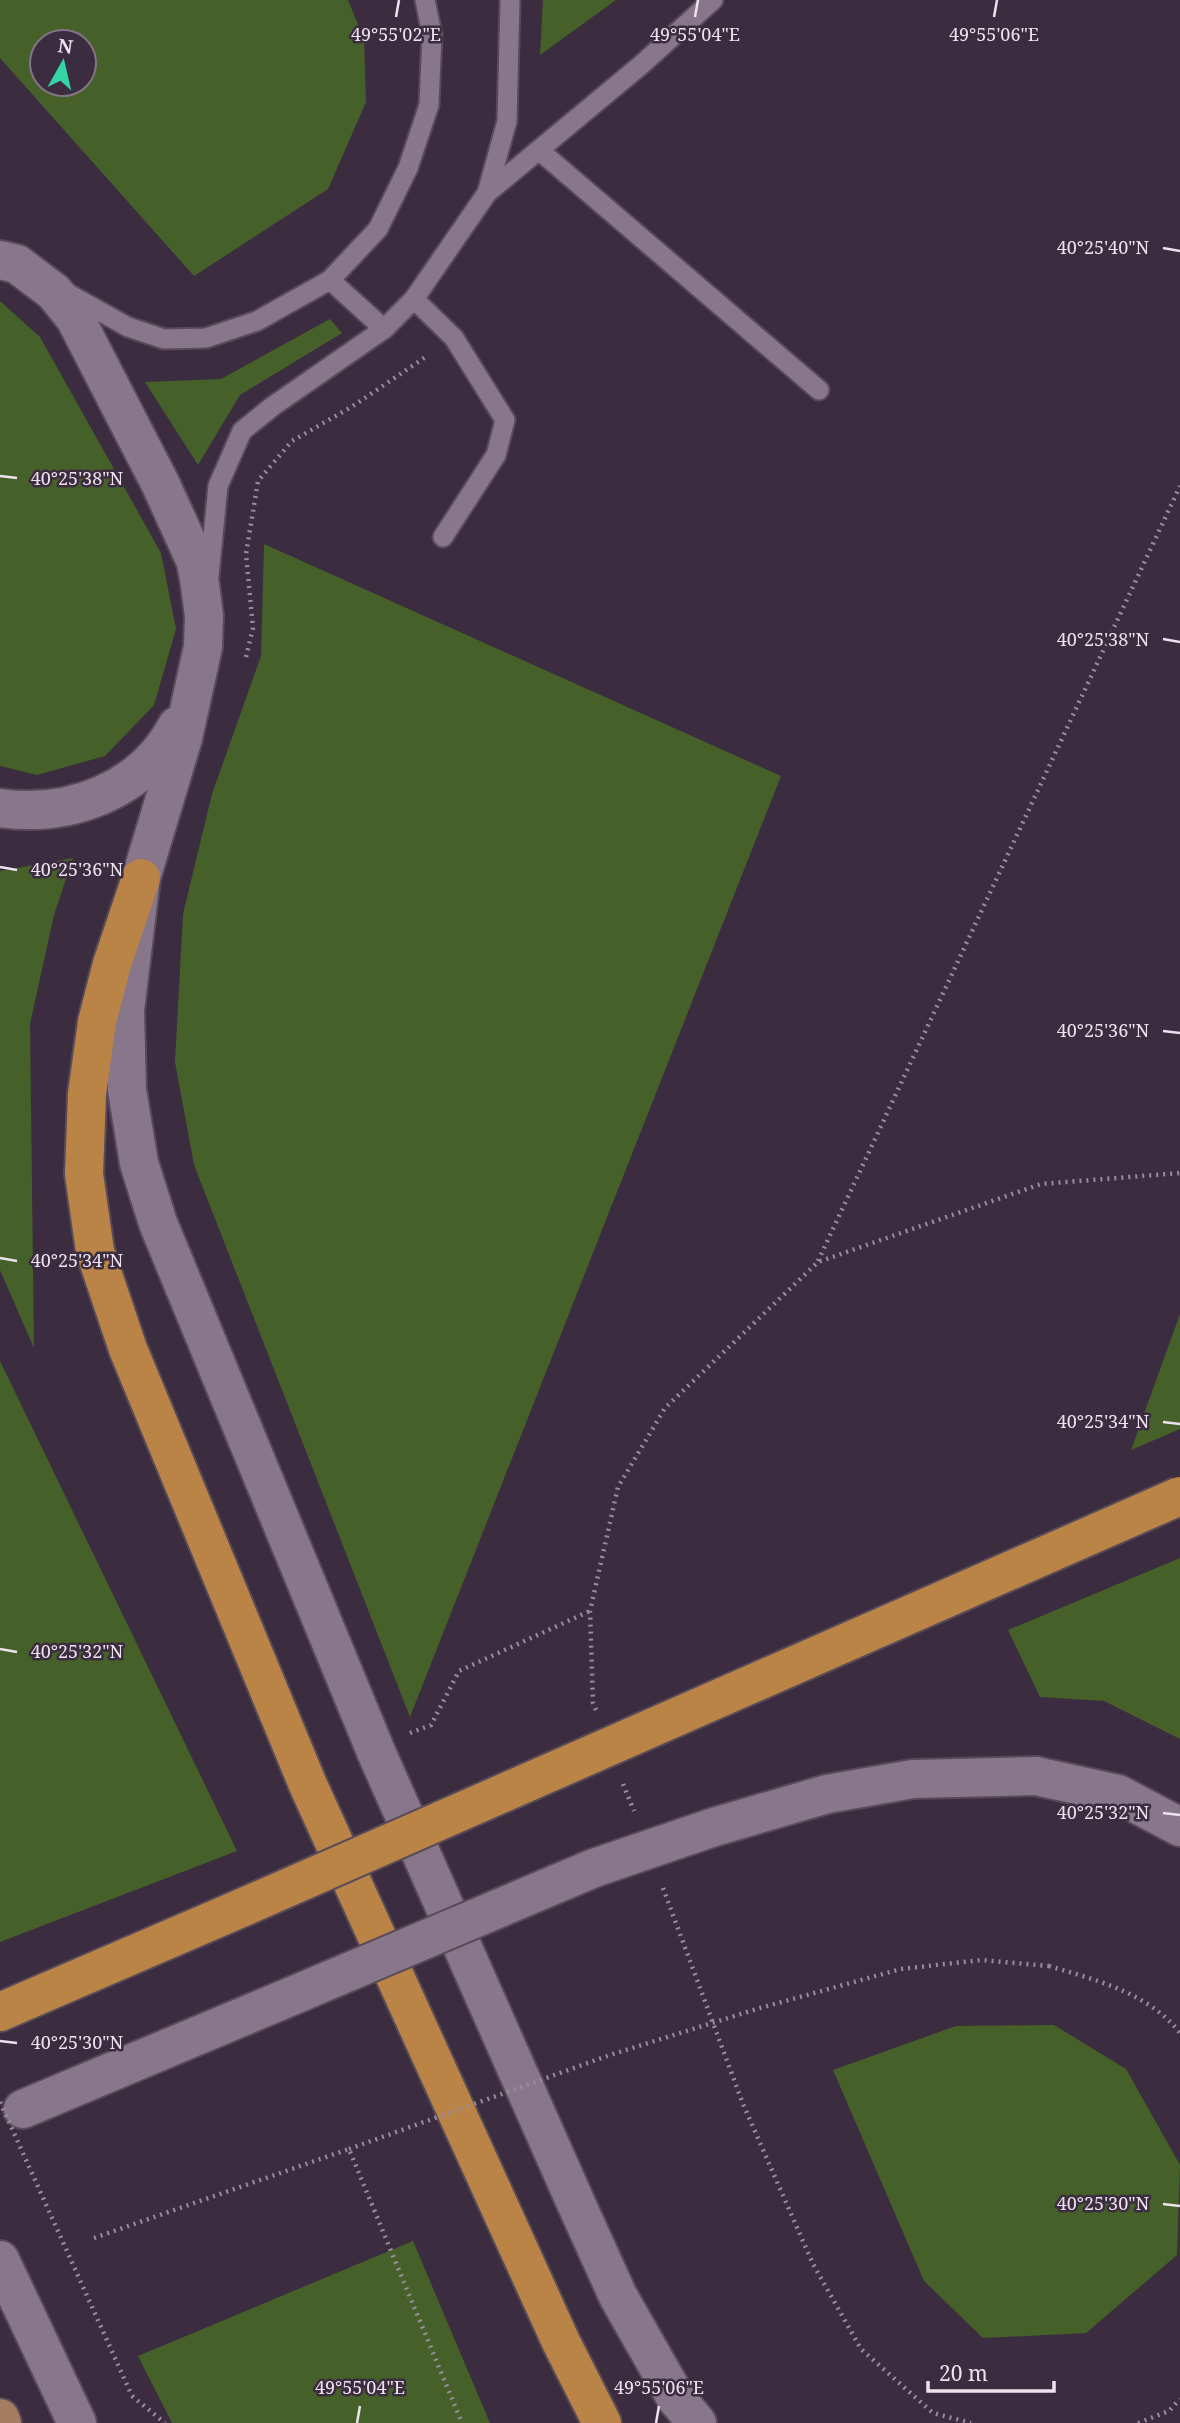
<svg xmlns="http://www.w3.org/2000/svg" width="1180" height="2423" font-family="'Noto Serif',serif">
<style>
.green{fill:#456129;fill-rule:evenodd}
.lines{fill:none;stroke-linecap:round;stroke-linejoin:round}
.lane-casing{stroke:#584a59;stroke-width:23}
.secondary-casing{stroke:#584a59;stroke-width:42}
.primary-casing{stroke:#584a59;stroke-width:42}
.highway-casing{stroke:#584a59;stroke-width:42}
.path{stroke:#998c9b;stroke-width:4.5;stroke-dasharray:2 5;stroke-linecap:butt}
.lane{stroke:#88768b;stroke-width:19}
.secondary{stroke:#88768b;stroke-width:38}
.primary{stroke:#a57e61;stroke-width:38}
.highway{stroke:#b98445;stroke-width:38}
.secondary-bridge-casing{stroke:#584a59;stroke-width:42;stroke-linecap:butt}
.highway-bridge-casing{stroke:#584a59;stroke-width:42;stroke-linecap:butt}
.path-bridge{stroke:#998c9b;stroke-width:4.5;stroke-dasharray:2 5;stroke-linecap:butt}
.secondary-bridge{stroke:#88768b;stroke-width:38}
.highway-bridge{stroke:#b98445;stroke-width:38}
.ticks{fill:none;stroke:#ede2ee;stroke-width:2.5}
.ticks-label{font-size:18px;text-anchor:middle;fill:#ede2ee;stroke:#3c2c3f;stroke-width:5;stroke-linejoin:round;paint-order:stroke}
</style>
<rect width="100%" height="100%" fill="#3c2c3f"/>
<g class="green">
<path d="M0,0H348L364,39L366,102L328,189L194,276L0,58ZM42,42H84V84H42Z"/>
<path d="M543,0H616L540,55Z"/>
<path d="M0,301L40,337L161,553L176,629L154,705L105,756L37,775L0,766Z"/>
<path d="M330,319L342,333L240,395L198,465L145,382L221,379Z"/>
<path d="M264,544L781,776L410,1717L194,1165L175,1062L183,914L212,794L261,656Z"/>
<path d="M73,858L54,915L30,1024L34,1348L0,1270V871Z"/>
<path d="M1180,1314V1429L1131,1450Z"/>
<path d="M0,1361L237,1851L0,1942Z"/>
<path d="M1180,1558V1739L1104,1701L1040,1697L1008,1630Z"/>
<path d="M1054,2025L1126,2069L1180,2165L1177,2255L1086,2333L983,2338L924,2281L833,2070L956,2026Z"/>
<path d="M413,2241L490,2423H172L138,2356Z"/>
</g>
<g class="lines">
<g class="lane-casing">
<g id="lane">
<path d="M540,151L819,390"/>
<path d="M487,193L641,65L713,0"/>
<path d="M330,280L384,329"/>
<path d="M67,293L128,327L164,339L206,338L257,321L330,280L378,229L408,168L429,105L432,34L425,0"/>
<path d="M414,299L454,338L505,420L496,455L443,537"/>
<path d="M209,576L218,486L242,431L273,406L384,329L414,299L487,193L507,121L510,0"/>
</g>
</g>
<g class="secondary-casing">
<g id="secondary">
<path d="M0,260L17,264L54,292L75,318L161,485L196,562L200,585L204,616L203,647L183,738L141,878L125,1010L127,1090L139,1163L158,1223L377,1754L575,2201L618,2296L676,2398L697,2423"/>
<path d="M0,808C71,818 143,790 177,726"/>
<path d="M1036,1776L1118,1794L1180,1827"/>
<path d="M23,2109L280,2001"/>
<path d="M0,2260L77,2423"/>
</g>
</g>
<g class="primary-casing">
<path id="primary" d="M0,2418L2,2423"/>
</g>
<g class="highway-casing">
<g id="highway">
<path d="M141,878L112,964L97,1022L87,1094L84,1174L95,1251L128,1349L308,1785L561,2342L602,2423"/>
<path d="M0,2012L246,1906"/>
</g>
</g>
<g class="path">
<path d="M246,657L253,628L246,554L258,481L292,441L353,406L427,356"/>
<path d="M818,1261L1180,486"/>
<path d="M596,1710L593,1703L590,1611L618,1487L665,1408L818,1262L1041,1184L1180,1173"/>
<path d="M410,1733L431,1725L459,1671L590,1611"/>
<path d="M623,1784L634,1811"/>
<path d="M663,1888L743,2104L813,2264L861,2349L933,2413L971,2423"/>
<path d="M1049,1966C1096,1980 1149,1993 1180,2033"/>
<path d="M94,2238L349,2149L462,2423"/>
<path d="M132,2396L165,2423"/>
<path d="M1138,2423L1169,2411L1180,2399"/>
</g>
<use href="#lane" class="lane"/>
<use href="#secondary" class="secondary"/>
<use href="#primary" class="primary"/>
<use href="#highway" class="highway"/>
<g class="secondary-bridge-casing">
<path id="secondary-bridge" d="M280,2001L594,1868L714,1827L827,1794L913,1779L1036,1776"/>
</g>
<g class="highway-bridge-casing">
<path id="highway-bridge" d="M246,1906L1180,1496"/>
</g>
<g class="path-bridge">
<path d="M0,2102L132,2396"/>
<path d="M349,2149L610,2055L760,2008L901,1969L981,1960L1049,1966"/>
</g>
<use href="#secondary-bridge" class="secondary-bridge"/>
<use href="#highway-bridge" class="highway-bridge"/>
</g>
<path class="ticks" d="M396,17L399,0M695,17L698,0M994,17L997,0M1163,248L1180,251M0,476L17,478M1163,639L1180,642M0,867L17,870M1163,1031L1180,1033M0,1258L17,1261M1163,1422L1180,1424M0,1649L17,1652M1163,1813L1180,1815M0,2041L17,2043M1163,2204L1180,2206M357,2423L360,2406M656,2423L659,2406"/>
<g class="ticks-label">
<text x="396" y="41">49°55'02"E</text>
<text x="695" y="41">49°55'04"E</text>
<text x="994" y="41">49°55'06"E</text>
<text x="1103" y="254">40°25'40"N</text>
<text x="77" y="485">40°25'38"N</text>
<text x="1103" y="646">40°25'38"N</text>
<text x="77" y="876">40°25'36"N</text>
<text x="1103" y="1037">40°25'36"N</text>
<text x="77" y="1267">40°25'34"N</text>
<text x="1103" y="1428">40°25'34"N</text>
<text x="77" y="1658">40°25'32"N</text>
<text x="1103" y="1819">40°25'32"N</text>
<text x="77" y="2049">40°25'30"N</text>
<text x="1103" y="2210">40°25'30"N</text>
<text x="360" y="2394">49°55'04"E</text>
<text x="659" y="2394">49°55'06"E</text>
</g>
<g transform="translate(63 63) rotate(8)"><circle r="33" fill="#3c2c3f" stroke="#837585" stroke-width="2"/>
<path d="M0-5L12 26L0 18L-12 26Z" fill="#34d4a7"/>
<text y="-10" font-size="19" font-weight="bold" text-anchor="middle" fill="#ede2ee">N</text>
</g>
<path d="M928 2381v10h126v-10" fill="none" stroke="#ede2ee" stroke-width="3.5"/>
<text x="939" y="2381" font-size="21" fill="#ede2ee" stroke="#3c2c3f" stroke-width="5" paint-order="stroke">20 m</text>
</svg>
